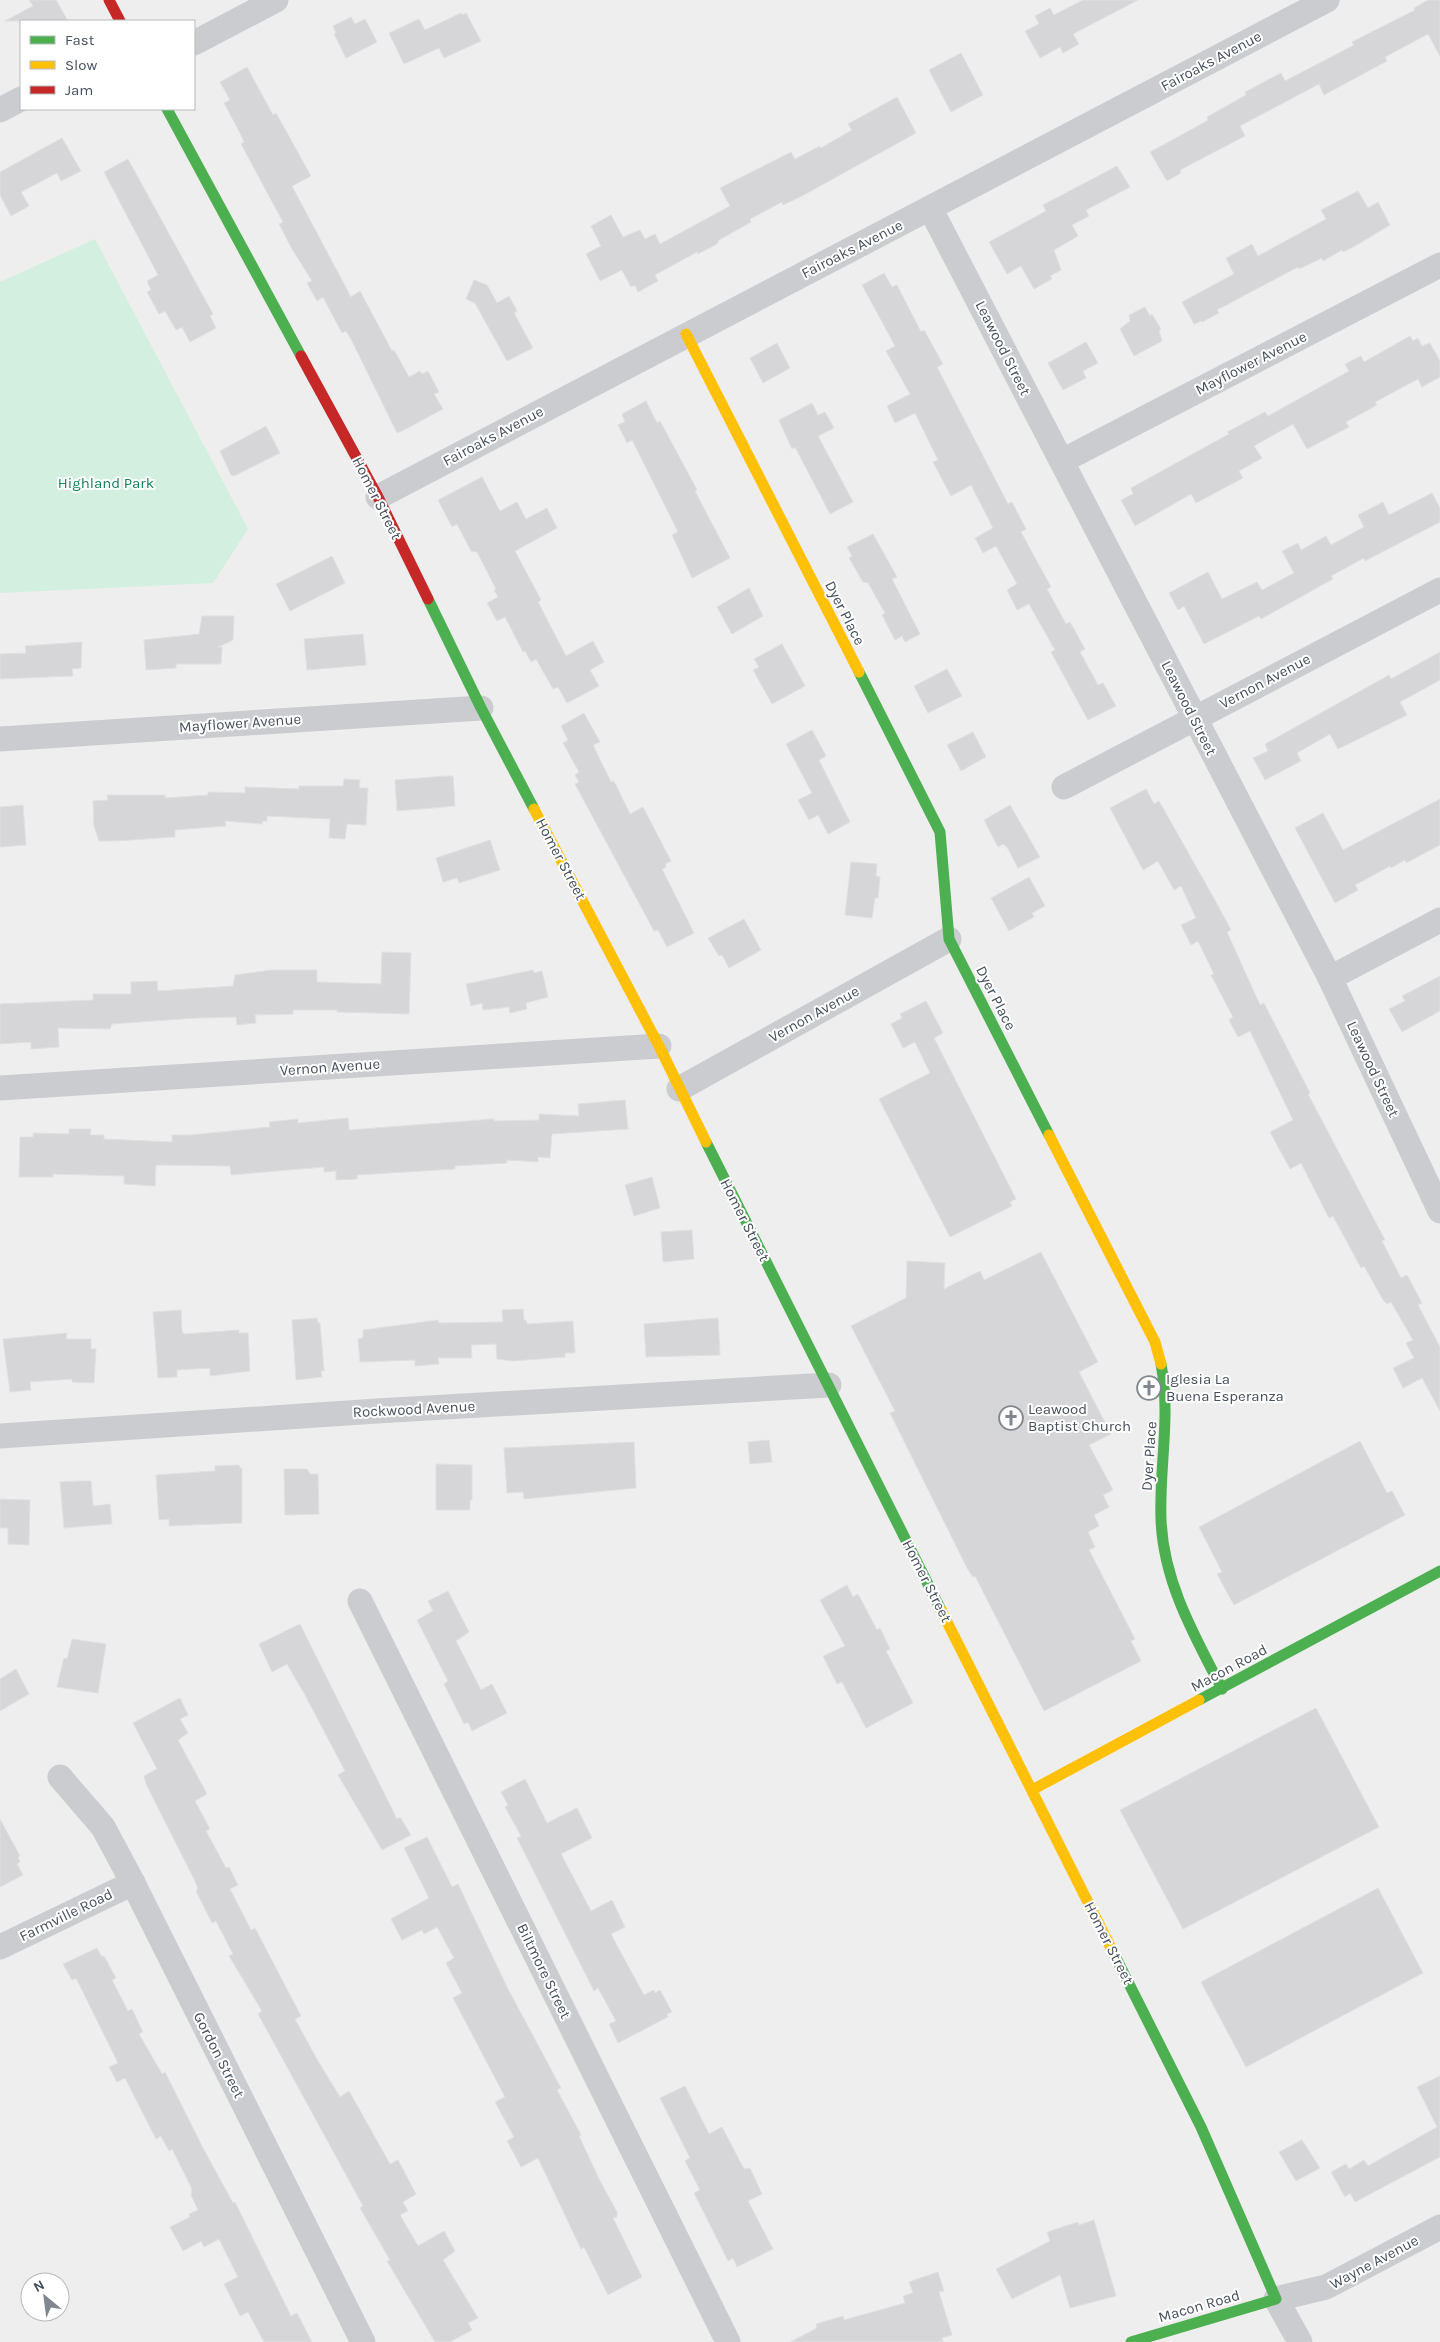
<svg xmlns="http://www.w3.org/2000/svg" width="1440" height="2342" font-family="Karla,sans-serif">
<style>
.green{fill:#d2efe0}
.building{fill:#d6d6d9;stroke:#e0e0e1}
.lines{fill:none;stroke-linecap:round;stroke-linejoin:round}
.street{stroke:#cacccf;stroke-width:25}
.fast{stroke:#4caf50;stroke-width:11}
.slow{stroke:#ffc107;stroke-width:11}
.jam{stroke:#c62828;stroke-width:11}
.labels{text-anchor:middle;stroke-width:4;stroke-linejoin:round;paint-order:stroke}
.street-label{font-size:15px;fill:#454f5b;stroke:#fff}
.park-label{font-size:15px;fill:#147f54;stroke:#fff}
.poi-label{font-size:15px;fill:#454f5b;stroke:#fff;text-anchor:start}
</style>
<rect width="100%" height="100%" fill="#efeeee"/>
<path class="green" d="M95,239L248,529L213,583L0,593V282Z"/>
<g class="building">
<path d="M29,0H56L68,21H5L33,6Z"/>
<path d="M1083,0H1138L1073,34L1079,44L1063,53L1060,47L1040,58L1025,31L1039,24L1035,16L1050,8L1054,15Z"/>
<path d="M1428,0H1440V56L1428,34L1385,57L1387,61L1324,95L1319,84L1240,126L1245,136L1180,170L1181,173L1167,181L1150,152L1205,122L1208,120L1207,117L1246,95L1245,92L1281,73L1285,81L1354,45L1352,42L1415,10L1414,8Z"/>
<path d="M461,13L462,15L466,13L481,41L444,58L439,48L404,64L389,33L419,19L425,30Z"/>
<path d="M351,17L355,24L365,19L377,42L346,58L334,34L336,33L333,26Z"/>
<path d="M961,53L983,95L951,112L929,70Z"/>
<path d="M247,67L273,115L276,113L311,176L292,186L351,297L360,291L392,351L394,350L409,377L420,371L422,374L428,371L439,392L434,394L443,409L404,430L397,433L351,339L346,331L342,333L323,297L317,301L307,283L312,281L292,249L279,224L283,222L241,144L244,142L240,133L224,103L230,100L220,82Z"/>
<path d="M897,97L916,133L802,196L783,205L782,202L750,219L751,222L719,240L717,244L698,254L697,252L655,275L658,281L638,292L635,285L631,287L622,270L600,281L586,254L601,246L591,226L611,215L623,237L640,230L645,239L655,234L660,244L730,206L720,188L791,152L795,159L820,146L821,148L852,130L848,124Z"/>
<path d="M62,138L81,171L61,181L57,173L21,192L29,206L11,216L0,195V172Z"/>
<path d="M128,159L213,314L210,316L216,328L190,342L182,327L176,330L165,311L159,314L147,292L151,290L147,281L158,275L104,172Z"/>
<path d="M1117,166L1130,187L1086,210L1089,216L1072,225L1078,236L1054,250L1061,270L1050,276L1052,279L1034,289L1021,266L1007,274L989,242L1046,211L1043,205Z"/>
<path d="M1358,191L1368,208L1378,202L1390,225L1355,246L1343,252L1342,250L1323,261L1322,258L1299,269L1298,267L1217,310L1219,313L1202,322L1201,321L1194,324L1182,302L1234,274L1226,258L1252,244L1258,256L1326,219L1321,210Z"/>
<path d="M884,273L892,287L897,285L921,332L924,330L943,364L937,367L1008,504L1012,502L1026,529L1021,532L1051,587L1047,589L1066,624L1070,622L1085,649L1080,652L1098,685L1103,683L1116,706L1088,720L1051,652L1055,650L1029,604L1017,610L1007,590L1017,584L996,546L983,553L975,538L993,528L971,485L951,496L933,462L938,460L915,413L895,423L887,406L910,394L886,351L895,346L862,285Z"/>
<path d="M474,280L487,285L497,303L509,296L517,311L514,313L533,348L507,361L475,303L466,299Z"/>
<path d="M1145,307L1150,316L1152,314L1161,329L1159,330L1162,341L1134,356L1120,329L1130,321L1129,315Z"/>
<path d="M1410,336L1413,341L1418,338L1422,346L1430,343L1440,361V377L1422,387L1418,379L1375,402L1377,405L1346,422L1349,427L1307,449L1293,424L1254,446L1262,458L1239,471L1243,478L1196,503L1191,494L1135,526L1121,500L1133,494L1131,488L1229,434L1227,432L1265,412L1268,416L1349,371L1345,364L1361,356L1364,362Z"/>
<path d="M1086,342L1098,363L1083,371L1086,378L1063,390L1048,363Z"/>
<path d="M777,343L790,368L763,383L750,358Z"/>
<path d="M646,401L657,423L660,421L688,473L697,490L695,491L730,558L692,578L672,535L678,532L632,440L627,443L618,425L625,422L622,414Z"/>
<path d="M812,403L818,415L825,412L834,428L818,436L853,502L830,514L795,447L792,449L779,420Z"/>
<path d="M266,426L280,453L234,476L231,475L220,451Z"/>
<path d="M482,477L500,511L517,502L526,519L547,508L557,528L515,551L541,600L538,602L566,656L593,641L604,662L590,670L599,686L567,703L558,687L553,689L536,659L531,662L525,651L523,652L505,617L497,621L487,603L498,597L494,590L496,589L477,552L471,551L457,524L452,527L438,500Z"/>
<path d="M1432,493L1440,508V522L1365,561L1364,558L1331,576L1333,579L1261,619L1259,616L1204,644L1184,606L1178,610L1169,593L1208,572L1222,599L1257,582L1262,590L1294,573L1282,551L1298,543L1301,550L1326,536L1331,545L1364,527L1358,515L1383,502L1389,515Z"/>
<path d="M873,534L897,577L892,579L920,634L905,642L902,636L895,640L882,615L885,613L868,583L863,582L849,558L852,556L847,547Z"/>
<path d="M332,556L345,583L290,611L276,584Z"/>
<path d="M749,588L763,616L732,634L717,607Z"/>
<path d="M202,616H234L233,640L218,647H222L221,664H176V668L146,670L144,640L199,634Z"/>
<path d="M363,634L366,665L307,670L304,639Z"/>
<path d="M82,642L81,668L72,669L73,676L0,679V654L26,653L25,646Z"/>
<path d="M782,644L805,686L772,704L753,670L759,667L754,659Z"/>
<path d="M1440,652V680L1400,702L1407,715L1338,749L1330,734L1297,753L1301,761L1265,780L1253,758L1268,751L1265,744L1389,675L1391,679Z"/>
<path d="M947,669L962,696L928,713L914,686Z"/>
<path d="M584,713L600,742L593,745L611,782L613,781L616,785L630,814L643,807L671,861L665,864L666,867L662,869L694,933L667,947L658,930L654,931L575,784L579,782L575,775L579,772L563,743L568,740L561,726Z"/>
<path d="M812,730L826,756L819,760L850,822L828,834L818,815L809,820L798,800L812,793L786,744Z"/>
<path d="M973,732L986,757L961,771L947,745Z"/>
<path d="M446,776H453L455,806L397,811L395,780Z"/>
<path d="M344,779L360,780L359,788H368L366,825L347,824L345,839L329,838L330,819L267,816V821H263L262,824L225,821L226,826L175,830V837L116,841H99L94,826L93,801L108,800L107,795H165V798L208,795V792L245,793V787L299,789V786H343Z"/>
<path d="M1146,789L1154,804L1159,801L1216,902L1231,930L1227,932L1260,1005L1264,1003L1310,1093L1308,1094L1385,1240L1382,1241L1401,1278L1407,1275L1422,1303L1418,1305L1440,1347V1411L1422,1378L1403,1388L1393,1368L1414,1358L1406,1343L1413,1340L1391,1302L1387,1304L1383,1300L1364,1266L1361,1268L1333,1216L1329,1218L1301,1163L1290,1169L1270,1132L1293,1120L1250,1031L1238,1037L1229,1020L1233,1017L1211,975L1214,974L1198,941L1191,945L1181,925L1196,918L1181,886L1174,890L1158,861L1143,870L1110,808Z"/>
<path d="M1440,799V845L1406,863L1405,860L1391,868L1390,866L1355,885L1358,890L1335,903L1295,828L1323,813L1343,850Z"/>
<path d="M23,805L26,845L0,847V807Z"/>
<path d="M1010,805L1040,857L1018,868L1007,847L1003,844L998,847L984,820Z"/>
<path d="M490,840L500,870L459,883L457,878L443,882L436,858Z"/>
<path d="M851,862L877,864L876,876L880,877L878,898H875L872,918L845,915Z"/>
<path d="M1029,877L1045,906L1032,913L1034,917L1009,931L991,898Z"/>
<path d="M744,919L761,950L729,968L722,955L719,956L708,938Z"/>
<path d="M382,952L411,953L409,1014L337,1012V1010H293V1014L255,1015L256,1023L237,1025L236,1017L196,1018L112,1024L110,1029L58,1028L59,1047L31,1049V1042L0,1044V1004L93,1000V994H131V982L157,981L158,991L233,986L235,975L271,970H317V982L381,984Z"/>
<path d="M533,970L534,973L542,971L548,997L526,1003L527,1009L510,1013L509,1007L483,1010L482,1003L471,1006L466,984Z"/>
<path d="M1440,976V1011L1402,1032L1389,1009L1405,1001L1402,996Z"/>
<path d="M926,1001L943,1033L934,1038L1016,1199L1010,1202L1012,1206L950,1237L879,1099L930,1073L915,1042L903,1048L891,1024L902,1018L900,1014Z"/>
<path d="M625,1100L628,1129L552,1134L550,1158L538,1157V1162L507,1160V1163L455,1166V1169L357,1175V1179L336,1180V1171L324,1172V1167L231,1175L230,1166L156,1165L155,1186L124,1184V1176L53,1174V1177H19L20,1137H33V1133L69,1134V1129H91L90,1135H104V1139L172,1142V1135H190L270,1127L269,1122L298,1119V1123L348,1118L349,1130L494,1119V1121L539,1120V1114L579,1116L578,1104Z"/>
<path d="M652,1177L660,1208L634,1216L625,1185Z"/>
<path d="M692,1230L694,1259L663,1262L661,1232Z"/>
<path d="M1041,1252L1098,1362L1079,1372L1111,1434L1089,1445L1113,1490L1103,1495L1109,1507L1094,1515L1099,1526L1088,1532L1095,1547L1089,1550L1135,1639L1131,1641L1141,1661L1044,1711L975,1576L973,1577L967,1568L890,1413L895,1411L851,1326L906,1298L907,1261L945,1263L944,1289L980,1271L984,1280Z"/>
<path d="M523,1309L524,1320H526L527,1324L573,1321L575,1353H565V1357L512,1361L497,1359L496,1344L471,1345L472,1358H438L439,1364L415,1366V1360L360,1362L358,1339L363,1338V1330L438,1320L439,1323L503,1322L502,1310Z"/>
<path d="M181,1310L182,1331L184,1334L239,1330V1333H248L250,1371L210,1376V1368L177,1370V1377L158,1378L153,1312Z"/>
<path d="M317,1318L318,1323H320L324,1371H321L322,1377L296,1380L292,1320Z"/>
<path d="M718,1318L720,1355L646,1357L644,1324Z"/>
<path d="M67,1333L66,1339H91V1349H96L94,1383L72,1382V1379L30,1382L31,1390L10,1392L3,1339Z"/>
<path d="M769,1440L772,1462L750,1464L748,1442Z"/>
<path d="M1360,1441L1387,1493L1392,1491L1405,1515L1234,1605L1217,1574L1222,1572L1199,1527Z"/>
<path d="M634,1442L636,1488L524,1499L523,1492L507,1493L504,1448Z"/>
<path d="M436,1464L472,1465V1500H470V1510H436Z"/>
<path d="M239,1465L240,1468H242V1523L169,1526V1519L159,1520L156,1475L215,1471V1466Z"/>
<path d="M284,1469H307L310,1474H318L319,1514L285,1515Z"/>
<path d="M78,1481H91L93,1506L110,1504L112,1524L64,1528L60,1482Z"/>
<path d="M0,1499L30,1500L29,1545L8,1544V1528H0Z"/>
<path d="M847,1585L853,1597L858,1594L877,1630L880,1628L890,1649L886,1651L913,1703L866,1728L842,1682L837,1684L823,1656L845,1646L820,1600Z"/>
<path d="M448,1591L469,1632L456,1641L481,1690L492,1684L507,1713L472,1731L468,1722L464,1724L444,1684L448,1681L417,1620L433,1611L428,1601Z"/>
<path d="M300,1624L397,1819L400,1817L411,1835L382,1850L338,1775L345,1771L304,1693L287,1664L272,1672L259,1644Z"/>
<path d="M72,1639L106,1644L98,1693L57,1687L64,1658L67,1659Z"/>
<path d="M16,1669L29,1694L0,1711V1679Z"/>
<path d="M180,1698L188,1715L180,1719L188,1733L178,1740L207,1794L195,1801L210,1829L206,1831L226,1868L229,1867L238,1885L230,1889L251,1930L255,1928L301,2016L295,2019L318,2061L340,2097L349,2091L390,2164L398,2160L416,2194L403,2202L408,2211L400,2215L418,2246L444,2231L455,2251L443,2260L478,2318L468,2323L472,2330L450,2342H435L387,2261L390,2260L360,2208L363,2206L258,2014L262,2011L229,1956L233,1954L216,1921L212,1923L196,1891L198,1889L195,1881L146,1784L144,1776L157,1769L133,1723Z"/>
<path d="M1316,1708L1379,1827L1183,1929L1120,1810Z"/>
<path d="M525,1779L547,1823L577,1808L592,1838L561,1854L591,1911L612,1900L625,1927L611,1934L621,1953L644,1995L654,1990L655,1993L660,1990L672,2012L667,2014L668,2017L618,2043L609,2024L616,2021L598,1988L594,1991L517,1838L521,1836L505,1807L508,1805L501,1792Z"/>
<path d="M0,1819L20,1856L18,1857L20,1862L17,1864L23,1875L0,1887Z"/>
<path d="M427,1837L452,1887L458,1884L507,1987L561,2088L557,2090L581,2135L579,2136L600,2181L617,2212V2217L613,2218L642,2277L608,2295L584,2247L581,2249L538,2158L521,2167L507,2141L514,2137L495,2102L505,2097L453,1998L462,1993L446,1963L454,1958L437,1927L424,1934L422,1930L402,1940L391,1919L429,1898L404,1848Z"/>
<path d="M1378,1888L1423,1973L1246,2067L1201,1982Z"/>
<path d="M97,1948L102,1957L104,1956L116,1978L112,1980L128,2011L132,2009L143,2032L139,2034L162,2074L165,2072L204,2150L233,2203L235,2202L291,2316L297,2313L312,2342H264L248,2312L240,2316L224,2284L238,2277L219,2239L204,2247L201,2241L183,2251L170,2227L190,2217L189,2214L198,2210L191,2195L192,2189L172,2149L169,2151L161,2136L156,2139L125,2078L117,2082L109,2067L118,2063L76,1978L72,1980L63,1964Z"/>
<path d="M1440,2076V2157L1355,2202L1350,2193L1345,2197L1331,2172L1346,2164L1349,2169L1364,2160L1368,2166L1437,2127L1417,2087Z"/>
<path d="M685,2086L709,2134L722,2127L744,2169L750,2168L762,2194L748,2201L773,2249L737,2267L733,2258L728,2261L694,2193L700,2190L685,2161L690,2158L660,2098Z"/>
<path d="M1302,2140L1320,2168L1296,2181L1279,2152Z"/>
<path d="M1094,2220L1116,2296L1070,2308L1060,2275L1012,2299L996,2269L1050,2241L1047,2232L1078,2222L1079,2225Z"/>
<path d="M938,2272L944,2291L939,2292L952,2335L942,2338L943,2342H790L817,2328L816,2324L843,2316L844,2320L905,2303L903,2296L913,2293L909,2282Z"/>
</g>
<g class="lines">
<g class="street">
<path d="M194,43L276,0"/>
<path d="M0,110L21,99"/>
<path d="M930,208L1330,978L1440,1211"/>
<path d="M1062,461L1440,265"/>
<path d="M378,497L1327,0"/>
<path d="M0,739L481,708"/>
<path d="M1064,787L1440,590"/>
<path d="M1330,978L1440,920"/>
<path d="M0,1088L659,1046"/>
<path d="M679,1089L949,939"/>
<path d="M0,1436L377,1411L829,1385"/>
<path d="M360,1601L728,2342"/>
<path d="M60,1777L103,1827L133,1883L363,2342"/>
<path d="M0,1947L133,1883"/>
<path d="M1300,2342L1276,2299L1326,2287L1440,2227"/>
</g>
<g class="fast">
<path d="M167,109L301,356"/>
<path d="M428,599L481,708L534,809"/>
<path d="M859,672L940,832L949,939L1049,1135"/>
<path d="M706,1142L941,1610"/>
<path d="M1161,1364C1171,1416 1159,1467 1161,1519C1163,1581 1194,1635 1222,1689"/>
<path d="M1199,1700L1440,1571"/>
<path d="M1115,1956L1201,2127L1276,2299L1131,2342"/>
</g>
<g class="slow">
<path d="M686,334L859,672"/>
<path d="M534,809L659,1046L706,1142"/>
<path d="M1049,1135L1155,1342L1161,1364"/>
<path d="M941,1610L1115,1956"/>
<path d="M1032,1790L1199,1700"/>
</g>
<g class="jam">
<path d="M109,0L120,21"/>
<path d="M301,356L378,497L428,599"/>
</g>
</g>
<defs>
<g id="church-ring" transform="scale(1.25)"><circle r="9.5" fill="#fff" stroke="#80878e" stroke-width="1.5"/><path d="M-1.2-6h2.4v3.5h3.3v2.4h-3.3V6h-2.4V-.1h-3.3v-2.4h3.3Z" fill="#80878e"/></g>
</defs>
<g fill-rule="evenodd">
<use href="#church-ring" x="1149" y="1388"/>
<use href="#church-ring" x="1011" y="1418"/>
</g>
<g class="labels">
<g class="street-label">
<text transform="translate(1211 61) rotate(-28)" y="5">Fairoaks Avenue</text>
<text transform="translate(852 249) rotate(-27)" y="5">Fairoaks Avenue</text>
<text transform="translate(1003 348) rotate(63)" y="5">Leawood Street</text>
<text transform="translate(1251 363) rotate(-27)" y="5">Mayflower Avenue</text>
<text transform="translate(493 436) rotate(-28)" y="5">Fairoaks Avenue</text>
<text transform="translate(377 498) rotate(63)" y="5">Homer Street</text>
<text transform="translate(845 613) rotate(63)" y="5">Dyer Place</text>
<text transform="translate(1265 681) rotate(-28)" y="5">Vernon Avenue</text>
<text transform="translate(1189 708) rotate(63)" y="5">Leawood Street</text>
<text transform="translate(240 723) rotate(-4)" y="5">Mayflower Avenue</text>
<text transform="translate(561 859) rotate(62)" y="5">Homer Street</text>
<text transform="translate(996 998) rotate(63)" y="5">Dyer Place</text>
<text transform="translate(814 1014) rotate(-29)" y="5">Vernon Avenue</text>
<text transform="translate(330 1067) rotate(-4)" y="5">Vernon Avenue</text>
<text transform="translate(1373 1069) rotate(65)" y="5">Leawood Street</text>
<text transform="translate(745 1220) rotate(63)" y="5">Homer Street</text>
<text transform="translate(414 1409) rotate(-3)" y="5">Rockwood Avenue</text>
<text transform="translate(1149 1456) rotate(-86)" y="5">Dyer Place</text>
<text transform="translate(927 1581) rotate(63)" y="5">Homer Street</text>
<text transform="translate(1229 1668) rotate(-28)" y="5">Macon Road</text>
<text transform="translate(66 1915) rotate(-26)" y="5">Farmville Road</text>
<text transform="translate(1109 1943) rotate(63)" y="5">Homer Street</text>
<text transform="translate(544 1971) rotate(64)" y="5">Biltmore Street</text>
<text transform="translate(219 2055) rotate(63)" y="5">Gordon Street</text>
<text transform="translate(1374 2262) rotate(-28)" y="5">Wayne Avenue</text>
<text transform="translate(1199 2306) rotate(-16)" y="5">Macon Road</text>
</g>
<g class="park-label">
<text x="106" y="488">Highland Park</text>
</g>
<g class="poi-label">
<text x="1166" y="1384">Iglesia La<tspan x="1166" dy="17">Buena Esperanza</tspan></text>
<text x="1028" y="1414">Leawood<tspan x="1028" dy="17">Baptist Church</tspan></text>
</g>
</g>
<rect x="20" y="20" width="175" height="90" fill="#ffffff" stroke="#b5b9bd"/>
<rect x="30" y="36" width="25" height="8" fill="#4caf50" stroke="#b5b9bd"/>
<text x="65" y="45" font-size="15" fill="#454f5b">Fast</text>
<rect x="30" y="61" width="25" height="8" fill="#ffc107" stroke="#b5b9bd"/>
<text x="65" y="70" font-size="15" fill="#454f5b">Slow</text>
<rect x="30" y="86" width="25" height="8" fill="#c62828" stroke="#b5b9bd"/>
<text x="65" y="95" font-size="15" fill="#454f5b">Jam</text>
<g transform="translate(45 2297) rotate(331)"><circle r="24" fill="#ffffff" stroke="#b5b9bd"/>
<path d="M0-4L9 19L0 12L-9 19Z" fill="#80878e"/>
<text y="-8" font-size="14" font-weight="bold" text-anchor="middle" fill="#454f5b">N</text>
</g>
</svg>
